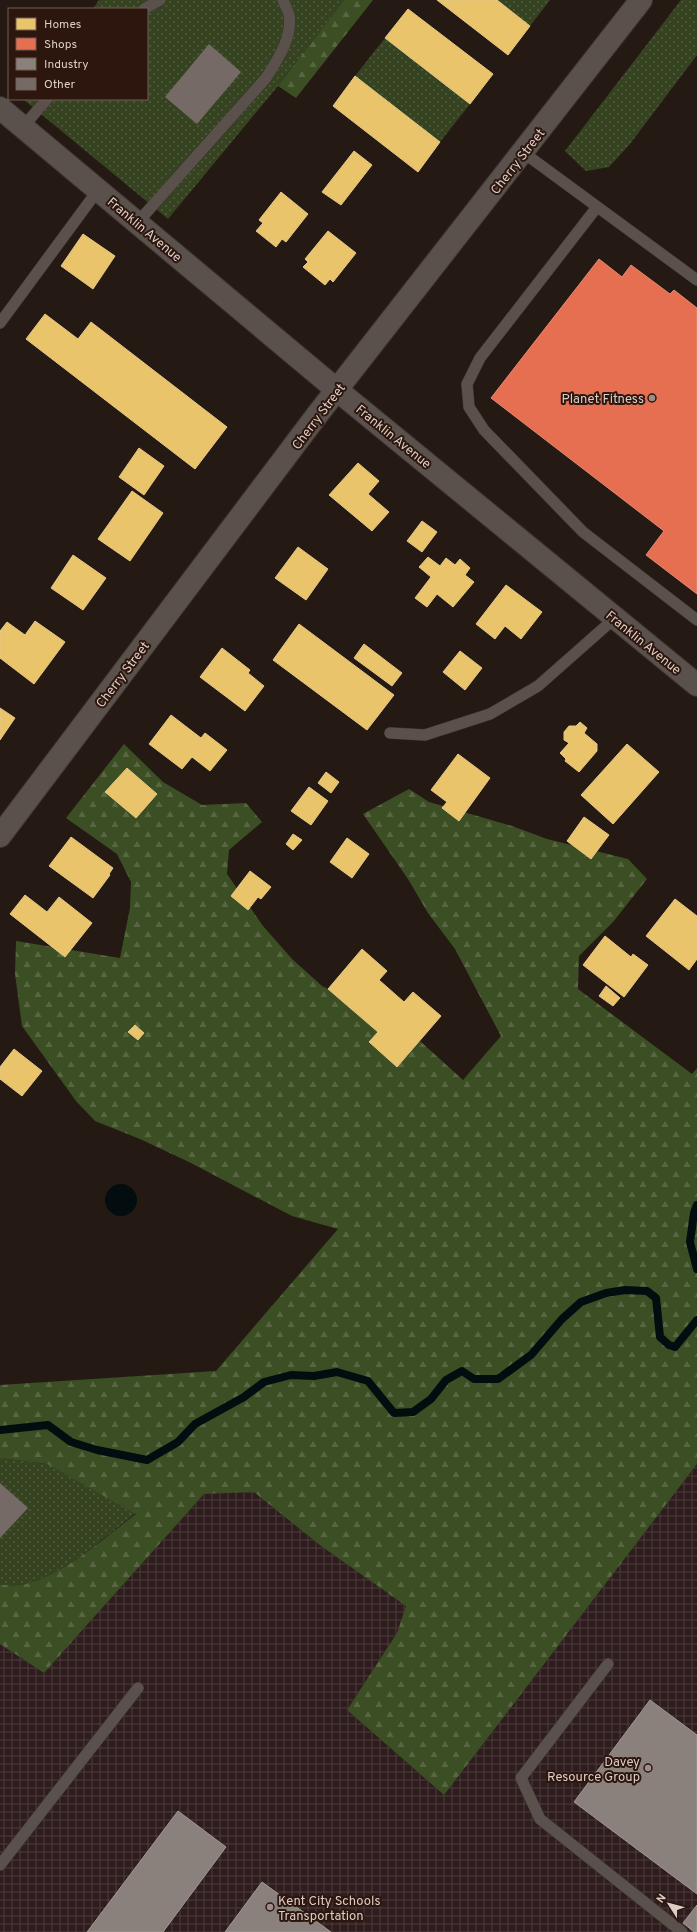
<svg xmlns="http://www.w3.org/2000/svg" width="697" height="1932" font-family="Overpass,sans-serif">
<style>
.industrial{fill:url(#industrial-grid)}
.grass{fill:url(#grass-dots)}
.forest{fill:url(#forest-firs)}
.water{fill:#030d10}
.homes{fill:#e9c46a;stroke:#e5c786}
.shops{fill:#e76f51;stroke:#e48b74}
.industry{fill:#8a817c;stroke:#a39892}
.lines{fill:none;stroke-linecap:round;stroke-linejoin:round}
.stream{stroke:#030d10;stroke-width:8}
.building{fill:#756a65}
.service-casing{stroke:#3f3531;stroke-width:12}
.tertiary-casing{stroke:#3f3531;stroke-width:24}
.service{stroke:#5a514d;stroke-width:11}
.tertiary{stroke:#5a514d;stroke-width:22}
.poi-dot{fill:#9d8e88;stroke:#2c160d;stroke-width:1.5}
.labels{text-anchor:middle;stroke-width:4;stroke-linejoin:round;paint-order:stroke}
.street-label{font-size:13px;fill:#ddcdc7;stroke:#2c160d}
.poi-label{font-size:13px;fill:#ddcdc7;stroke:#2c160d;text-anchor:end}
</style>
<defs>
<pattern id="industrial-grid" width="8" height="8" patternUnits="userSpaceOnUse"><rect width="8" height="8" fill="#2f1d1e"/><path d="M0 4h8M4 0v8" fill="none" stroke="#4d3d3d"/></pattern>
<pattern id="grass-dots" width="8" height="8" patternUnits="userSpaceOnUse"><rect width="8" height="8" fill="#354320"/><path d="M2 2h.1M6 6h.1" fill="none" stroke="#525d3f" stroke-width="1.8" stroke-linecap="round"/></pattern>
<pattern id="forest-firs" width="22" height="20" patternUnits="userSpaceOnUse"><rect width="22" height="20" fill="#3c4f24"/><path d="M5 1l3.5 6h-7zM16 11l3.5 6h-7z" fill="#586742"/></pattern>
</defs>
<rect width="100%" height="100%" fill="#251914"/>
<path class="industrial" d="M697,1464V1932H0V1644L44,1673L204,1494L254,1492L321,1546L406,1606L397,1633L347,1710L444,1795Z"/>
<g class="grass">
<path d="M99,0H344L278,86L168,219L24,100L25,99H147V9H93Z"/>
<path d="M497,0H550L530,26Z"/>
<path d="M681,0H697V55L630,144L609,167L586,171L565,151Z"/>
<path d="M385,38L470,104L440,142L355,76Z"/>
<path d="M0,1458L47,1464L136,1513C103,1538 44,1595 0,1584Z"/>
</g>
<g class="forest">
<path d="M344,0H373L296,98L278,86Z"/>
<path d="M124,744L163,782L202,805L246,803L262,822L229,850L227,874L263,926L292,959L322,986L328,989L378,1032L369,1043L397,1067L420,1041L463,1080L501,1036L455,949L428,913L408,879L363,814L409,789L429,802L512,826L547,839L628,859L647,879L613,922L579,956L578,989L692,1074L697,1068V1464L444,1795L347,1710L397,1633L406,1606L321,1546L254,1492L204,1494L44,1673L0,1644V1584C44,1595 103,1538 136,1514L47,1464L0,1458V1385L216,1371L338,1229L292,1216L189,1162L140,1139L95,1121L76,1101L22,1026L15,974L16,941L120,958L130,908L131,882L117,854L66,818Z"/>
</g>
<circle class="water" cx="121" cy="1200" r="16"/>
<g class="homes">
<path d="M437,0H497L530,26L508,55Z"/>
<path d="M408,9L493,74L470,104L385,38Z"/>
<path d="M355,76L440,142L418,172L333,106Z"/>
<path d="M354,151L372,165L341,205L322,192Z"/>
<path d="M281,192L308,214L286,242L282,239L276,247L256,231L263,223L259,220Z"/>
<path d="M328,231L356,253L333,282L330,279L325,285L303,267L308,262L305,259Z"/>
<path d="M83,234L115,256L93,289L61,266Z"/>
<path d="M45,314L78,339L91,322L227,427L195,469L26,339Z"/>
<path d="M139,448L164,466L144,495L119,477Z"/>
<path d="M358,463L379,481L368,494L389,512L372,531L329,495Z"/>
<path d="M132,491L163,513L130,561L98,539Z"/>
<path d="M422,521L437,532L422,552L407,541Z"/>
<path d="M298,547L328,569L306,600L275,578Z"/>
<path d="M73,555L106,578L83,610L51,588Z"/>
<path d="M428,557L440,566L446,558L455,565L460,559L470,568L465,575L474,582L453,607L437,594L427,607L415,598L431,577L419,567Z"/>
<path d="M506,585L542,612L521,639L505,626L495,639L476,624Z"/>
<path d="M35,621L65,642L34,684L0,658V631L7,622L25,635Z"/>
<path d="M299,624L394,695L367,730L273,660Z"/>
<path d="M364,644L402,673L392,686L354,658Z"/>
<path d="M222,648L250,670L248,673L264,686L245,711L200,677Z"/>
<path d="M460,651L482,668L465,690L443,672Z"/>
<path d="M0,708L15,718L0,740Z"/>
<path d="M171,715L201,738L205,733L227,750L210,771L192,757L182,769L149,744Z"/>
<path d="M580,722L587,728L584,733L597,744V751L579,772L565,761L566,759L560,753L569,743L564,740V732L569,726H576Z"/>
<path d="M627,744L659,772L613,824L581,795Z"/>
<path d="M458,754L490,778L459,821L442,808L447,802L431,790Z"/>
<path d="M127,768L157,794L136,818L105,792Z"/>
<path d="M326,772L339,782L331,793L318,783Z"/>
<path d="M309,787L328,801L311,825L291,811Z"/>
<path d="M584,817L609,835L591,859L567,841Z"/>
<path d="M293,834L302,840L293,850L286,844Z"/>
<path d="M71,837L113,868L109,874L110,875L93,898L49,866Z"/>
<path d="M347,838L369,854L352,878L330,862Z"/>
<path d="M250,871L271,887L261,899L258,897L248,910L231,896Z"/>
<path d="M25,895L47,912L59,897L92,923L65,957L10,914Z"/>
<path d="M675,899L697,916V959L689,970L646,936Z"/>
<path d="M605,936L631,957L633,954L648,965L624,997L583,965Z"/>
<path d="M362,949L387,971L379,980L404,1002L413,992L441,1016L397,1067L369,1042L378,1032L328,989Z"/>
<path d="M606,986L620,998L613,1006L599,996Z"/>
<path d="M135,1025L144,1033L138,1040L128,1032Z"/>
<path d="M14,1049L42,1071L22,1096L0,1079V1067Z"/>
</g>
<path class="shops" d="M599,259L622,277L631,265L670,294L674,290L697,308V594L646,555L664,531L491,398Z"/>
<g class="industry">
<path d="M650,1700L697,1735V1894L574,1802Z"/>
<path d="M178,1811L226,1847L163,1932H87Z"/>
<path d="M262,1882L331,1932H225Z"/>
<path d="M697,1905V1932H694L683,1923Z"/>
</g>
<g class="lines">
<g class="stream">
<path d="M697,1205L694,1213L690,1242L697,1269"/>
<path d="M0,1430L48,1425L71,1442L97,1450L147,1460L178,1442L195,1424L244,1397L264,1382L291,1375L314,1376L337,1372L368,1381L394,1413L413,1412L431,1399L446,1380L462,1371L474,1379H498L531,1355L562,1319L581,1302L606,1293L625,1290L647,1291L656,1298L660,1337L669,1345L675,1347L697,1320"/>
</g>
</g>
<g class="building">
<path d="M209,44L241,72L197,124L165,97Z"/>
<path d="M0,1483L28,1508L0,1538Z"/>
</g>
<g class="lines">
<g class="service-casing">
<g id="service">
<path d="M144,9L160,0"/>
<path d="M23,127L47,99"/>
<path d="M524,153L697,280"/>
<path d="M597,207L480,358L467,384L469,407L484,430L583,532L697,620"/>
<path d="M137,223L266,78C277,60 293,38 289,14C288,10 284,4 283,0"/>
<path d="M0,323L98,190"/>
<path d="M390,733L425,735L490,714L538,686L615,618"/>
<path d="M608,1664L521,1778L540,1819L682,1932"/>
<path d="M0,1865L138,1688"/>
</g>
</g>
<g class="tertiary-casing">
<g id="tertiary">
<path d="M0,108L337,390L697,685"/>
<path d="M0,836L317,415L641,0"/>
</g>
</g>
<use href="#service" class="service"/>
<use href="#tertiary" class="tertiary"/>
</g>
<g class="poi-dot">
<circle cx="652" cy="398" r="4"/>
<circle cx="648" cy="1768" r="4"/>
<circle cx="270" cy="1907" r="4"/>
</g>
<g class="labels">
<g class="street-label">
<text transform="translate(517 161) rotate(-52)" y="5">Cherry Street</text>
<text transform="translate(145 229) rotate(40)" y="5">Franklin Avenue</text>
<text transform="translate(318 416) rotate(-53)" y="5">Cherry Street</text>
<text transform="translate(394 436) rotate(39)" y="5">Franklin Avenue</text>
<text transform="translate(644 642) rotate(39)" y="5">Franklin Avenue</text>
<text transform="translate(122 674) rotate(-53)" y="5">Cherry Street</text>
</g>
<g class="poi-label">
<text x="644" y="403">Planet Fitness</text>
<text x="640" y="1766">Davey<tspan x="640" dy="15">Resource Group</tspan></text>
<text x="278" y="1905" text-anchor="start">Kent City Schools<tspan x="278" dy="15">Transportation</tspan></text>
</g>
</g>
<rect x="8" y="8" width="140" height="92" fill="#2c160d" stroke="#735f57"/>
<rect x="16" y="18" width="20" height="12" fill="#e9c46a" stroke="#735f57"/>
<text x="44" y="28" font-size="12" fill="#ddcdc7">Homes</text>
<rect x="16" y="38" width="20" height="12" fill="#e76f51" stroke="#735f57"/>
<text x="44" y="48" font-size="12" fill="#ddcdc7">Shops</text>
<rect x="16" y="58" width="20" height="12" fill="#8a817c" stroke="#735f57"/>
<text x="44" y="68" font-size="12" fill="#ddcdc7">Industry</text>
<rect x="16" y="78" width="20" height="12" fill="#756a65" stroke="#735f57"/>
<text x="44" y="88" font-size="12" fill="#ddcdc7">Other</text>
<g transform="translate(669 1904) rotate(306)" stroke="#2c160d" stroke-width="3" paint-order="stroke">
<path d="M0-3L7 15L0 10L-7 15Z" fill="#ddcdc7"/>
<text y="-6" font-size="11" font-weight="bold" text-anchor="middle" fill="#ddcdc7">N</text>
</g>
</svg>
